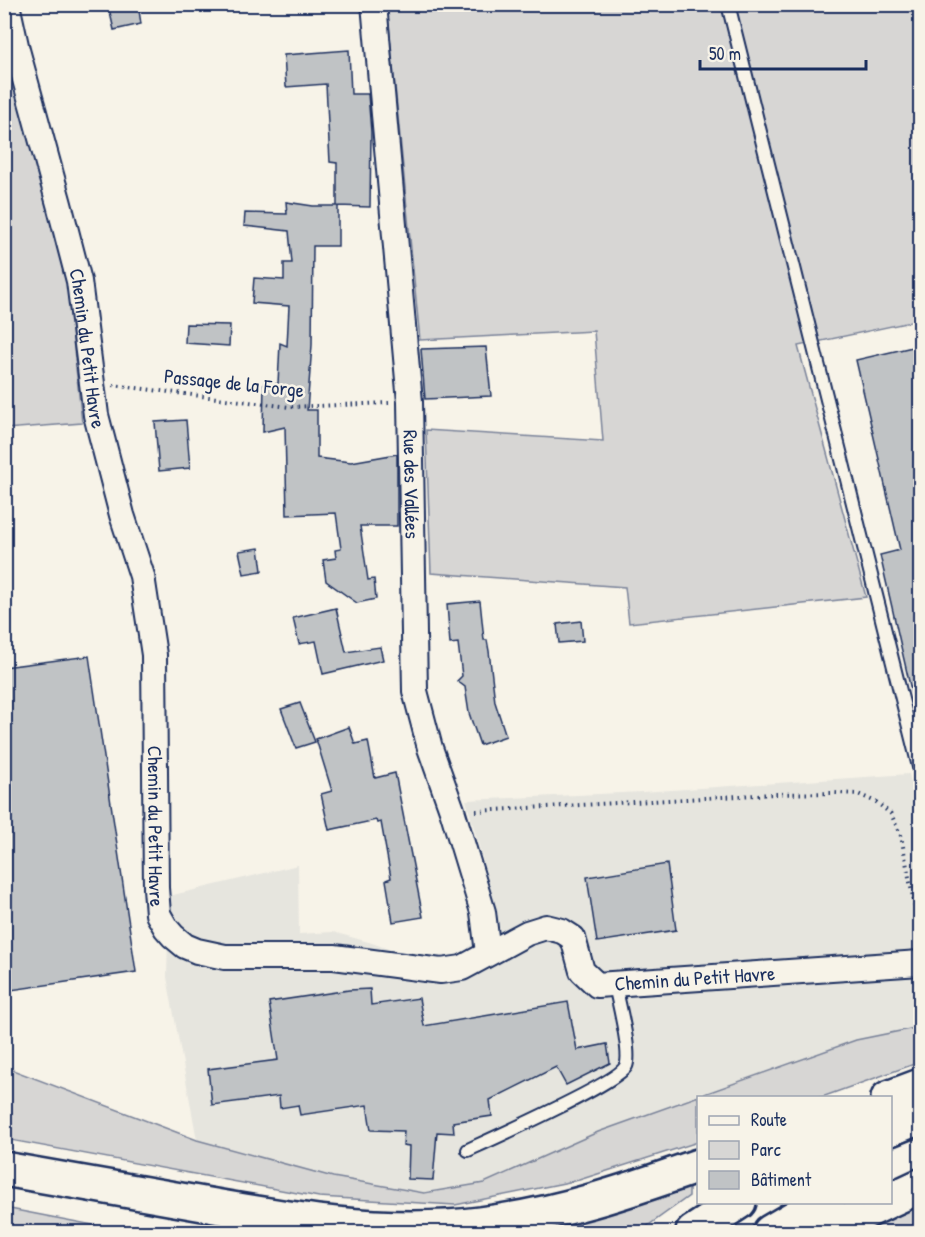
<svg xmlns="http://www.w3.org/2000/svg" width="925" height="1237" font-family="'Patrick Hand',sans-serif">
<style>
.built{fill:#e6e5de}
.green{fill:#d7d6d4;stroke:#798299;stroke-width:1.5}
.building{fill:#c0c3c5;stroke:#1b2f5e;stroke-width:1.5}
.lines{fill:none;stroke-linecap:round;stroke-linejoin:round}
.service-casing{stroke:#1b2f5e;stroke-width:16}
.minor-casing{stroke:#1b2f5e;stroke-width:28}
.trunk-casing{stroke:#1b2f5e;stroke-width:38}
.path{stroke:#1b2f5e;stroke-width:4;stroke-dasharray:1.5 4.5;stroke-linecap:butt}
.service{stroke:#f7f3e8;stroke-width:12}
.minor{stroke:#f7f3e8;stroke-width:24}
.trunk{stroke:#f7f3e8;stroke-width:33}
.labels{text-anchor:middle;stroke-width:5;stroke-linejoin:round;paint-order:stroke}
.street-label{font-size:20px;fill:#1b2f5e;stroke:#f7f3e8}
</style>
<rect width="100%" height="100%" fill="#f7f3e8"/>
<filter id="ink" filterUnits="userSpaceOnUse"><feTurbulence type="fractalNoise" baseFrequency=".0167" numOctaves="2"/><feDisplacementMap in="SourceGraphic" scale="12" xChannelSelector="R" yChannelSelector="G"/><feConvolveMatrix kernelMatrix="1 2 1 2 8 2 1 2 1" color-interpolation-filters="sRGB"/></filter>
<g filter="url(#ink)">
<path class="built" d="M909,774L920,823V1027L856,1040L598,1132L484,1183L424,1193L333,1177L197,1140L167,977L169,896L298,865L299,934L333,932L372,943L412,958L461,956L498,915L466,800L642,792Z"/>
<g class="green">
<path d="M387,5H920V320L798,346L866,597L629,623L625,587L431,573L426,430L603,441L594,331L420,340Z"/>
<path d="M4,42L67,285L82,423L5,429Z"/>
<path d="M920,1027V1062L822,1097L698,1098V1142L579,1180L455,1205L319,1197L5,1139V1067L197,1140L333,1177L424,1193L484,1183L598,1132L856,1040Z"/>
<path d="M689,1185V1196L639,1232H528L547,1230Z"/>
<path d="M920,1206V1232H862Z"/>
<path d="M5,1208L129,1232H5Z"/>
</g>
<g class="building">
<path d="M108,4H138L141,24L114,30Z"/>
<path d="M349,50L351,94H368L371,132L370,207L338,206V246H313L312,345L307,410H317V458L351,462L397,454V526H360L368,580L374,579L376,599L357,603L326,581L323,560L336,558L335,550L341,549L336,513L287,515L285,427L263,432L264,383L278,384L280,343L287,346L289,306L252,303L254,278L284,280V263H292L289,231L244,226L245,213L287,214L286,202L313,206H337V163L330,162L326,84L286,87L284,55Z"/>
<path d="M186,324L230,325L229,346L185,343Z"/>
<path d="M921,345V698L913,699L880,555L900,550L856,360Z"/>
<path d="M486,347L491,396L425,399L421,349Z"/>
<path d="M186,420L190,468L159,471L155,422Z"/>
<path d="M259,548L262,571L244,574L239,551Z"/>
<path d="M480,601L484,640H487L489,651L495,702L506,736L480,745L469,713L465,687L457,681L462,676L458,643L450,644L447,604Z"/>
<path d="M336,608L346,652L380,647L383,660L323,674L316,641L299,644L293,618Z"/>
<path d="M581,621L583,641L559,643L557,624Z"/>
<path d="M89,656L136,972L4,991V667Z"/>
<path d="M300,703L315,742L296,748L281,709Z"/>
<path d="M349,727L355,744L368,741L375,778L395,773L423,917L393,922L386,880L391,878L381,822L377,823L376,820L329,830L321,794L332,791L316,739Z"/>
<path d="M667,864L676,930L597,942L587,877Z"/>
<path d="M370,989L371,1005L419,998L424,1026L568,1002L577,1050L607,1044L610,1063L566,1085L556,1067L490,1100L492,1116L453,1122L454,1133L437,1132L433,1180L408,1179L409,1146L403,1145L404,1131L371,1130L367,1105L300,1115L298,1105L280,1108L279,1096L212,1105L208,1069L278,1060L269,1002L349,990Z"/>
</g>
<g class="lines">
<g class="service-casing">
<g id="service">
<path d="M728,4L920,771"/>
<path d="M468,1150C492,1139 619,1082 626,1066C632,1053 618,1001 615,985"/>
</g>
</g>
<g class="minor-casing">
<g id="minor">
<path id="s1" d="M7,4L17,50L59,204L79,281L96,415L122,515L142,576L154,655L156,888L158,914L166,928L173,936L185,946L197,951L225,957H334L441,971L462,968L527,933L546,927L562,931L573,938L582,971L597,985L920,963"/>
<path id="s2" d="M374,4L410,402L415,691L430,748L452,810L483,912L488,953"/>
</g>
</g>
<g class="trunk-casing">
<g id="trunk">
<path d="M888,1098L920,1086"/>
<path d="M890,1129L920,1117"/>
<path d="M4,1169C67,1180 129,1191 192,1202C287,1219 383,1236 480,1224C556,1215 627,1191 698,1166"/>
<path d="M890,1200L920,1186"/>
<path d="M693,1232L739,1202"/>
<path d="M770,1232L799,1215L828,1202"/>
<path d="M829,1232L853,1218L886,1202"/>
</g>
</g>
<g class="path">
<path d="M113,385L289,407L389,403"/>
<path d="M476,811L774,794L834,793L858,794L876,802L891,814L901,836L915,908L919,943"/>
</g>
<use href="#service" class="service"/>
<use href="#minor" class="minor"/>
<use href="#trunk" class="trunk"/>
</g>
</g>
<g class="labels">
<g class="street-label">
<text dy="7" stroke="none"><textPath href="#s1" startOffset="354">Chemin du Petit Havre</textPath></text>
<text transform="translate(234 383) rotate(6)" y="7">Passage de la Forge</text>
<text dy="7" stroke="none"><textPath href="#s2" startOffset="482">Rue des Vallées</textPath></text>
<text dy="7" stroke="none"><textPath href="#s1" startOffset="840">Chemin du Petit Havre</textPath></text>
<text dy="7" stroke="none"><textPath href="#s1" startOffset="1526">Chemin du Petit Havre</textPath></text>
</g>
</g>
<rect width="925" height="1237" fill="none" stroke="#f7f3e8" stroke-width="24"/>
<rect x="12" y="12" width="901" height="1213" fill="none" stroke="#1b2f5e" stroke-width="2" filter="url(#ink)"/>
<rect x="697" y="1096" width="195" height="108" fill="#f7f3e8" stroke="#9fa5b1" stroke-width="1.5"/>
<rect x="709" y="1116" width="30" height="9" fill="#f7f3e8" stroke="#9fa5b1" stroke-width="1.5"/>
<text x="751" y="1126" font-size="18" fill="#1b2f5e">Route</text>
<rect x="709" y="1141" width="30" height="18" fill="#d7d6d4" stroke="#9fa5b1" stroke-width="1.5"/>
<text x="751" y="1156" font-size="18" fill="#1b2f5e">Parc</text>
<rect x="709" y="1171" width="30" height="18" fill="#c0c3c5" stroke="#9fa5b1" stroke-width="1.5"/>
<text x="751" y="1186" font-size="18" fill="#1b2f5e">Bâtiment</text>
<path d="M700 60v9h166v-9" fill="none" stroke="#1b2f5e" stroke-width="3"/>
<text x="709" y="60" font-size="18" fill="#1b2f5e" stroke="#f7f3e8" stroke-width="4.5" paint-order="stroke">50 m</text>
</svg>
